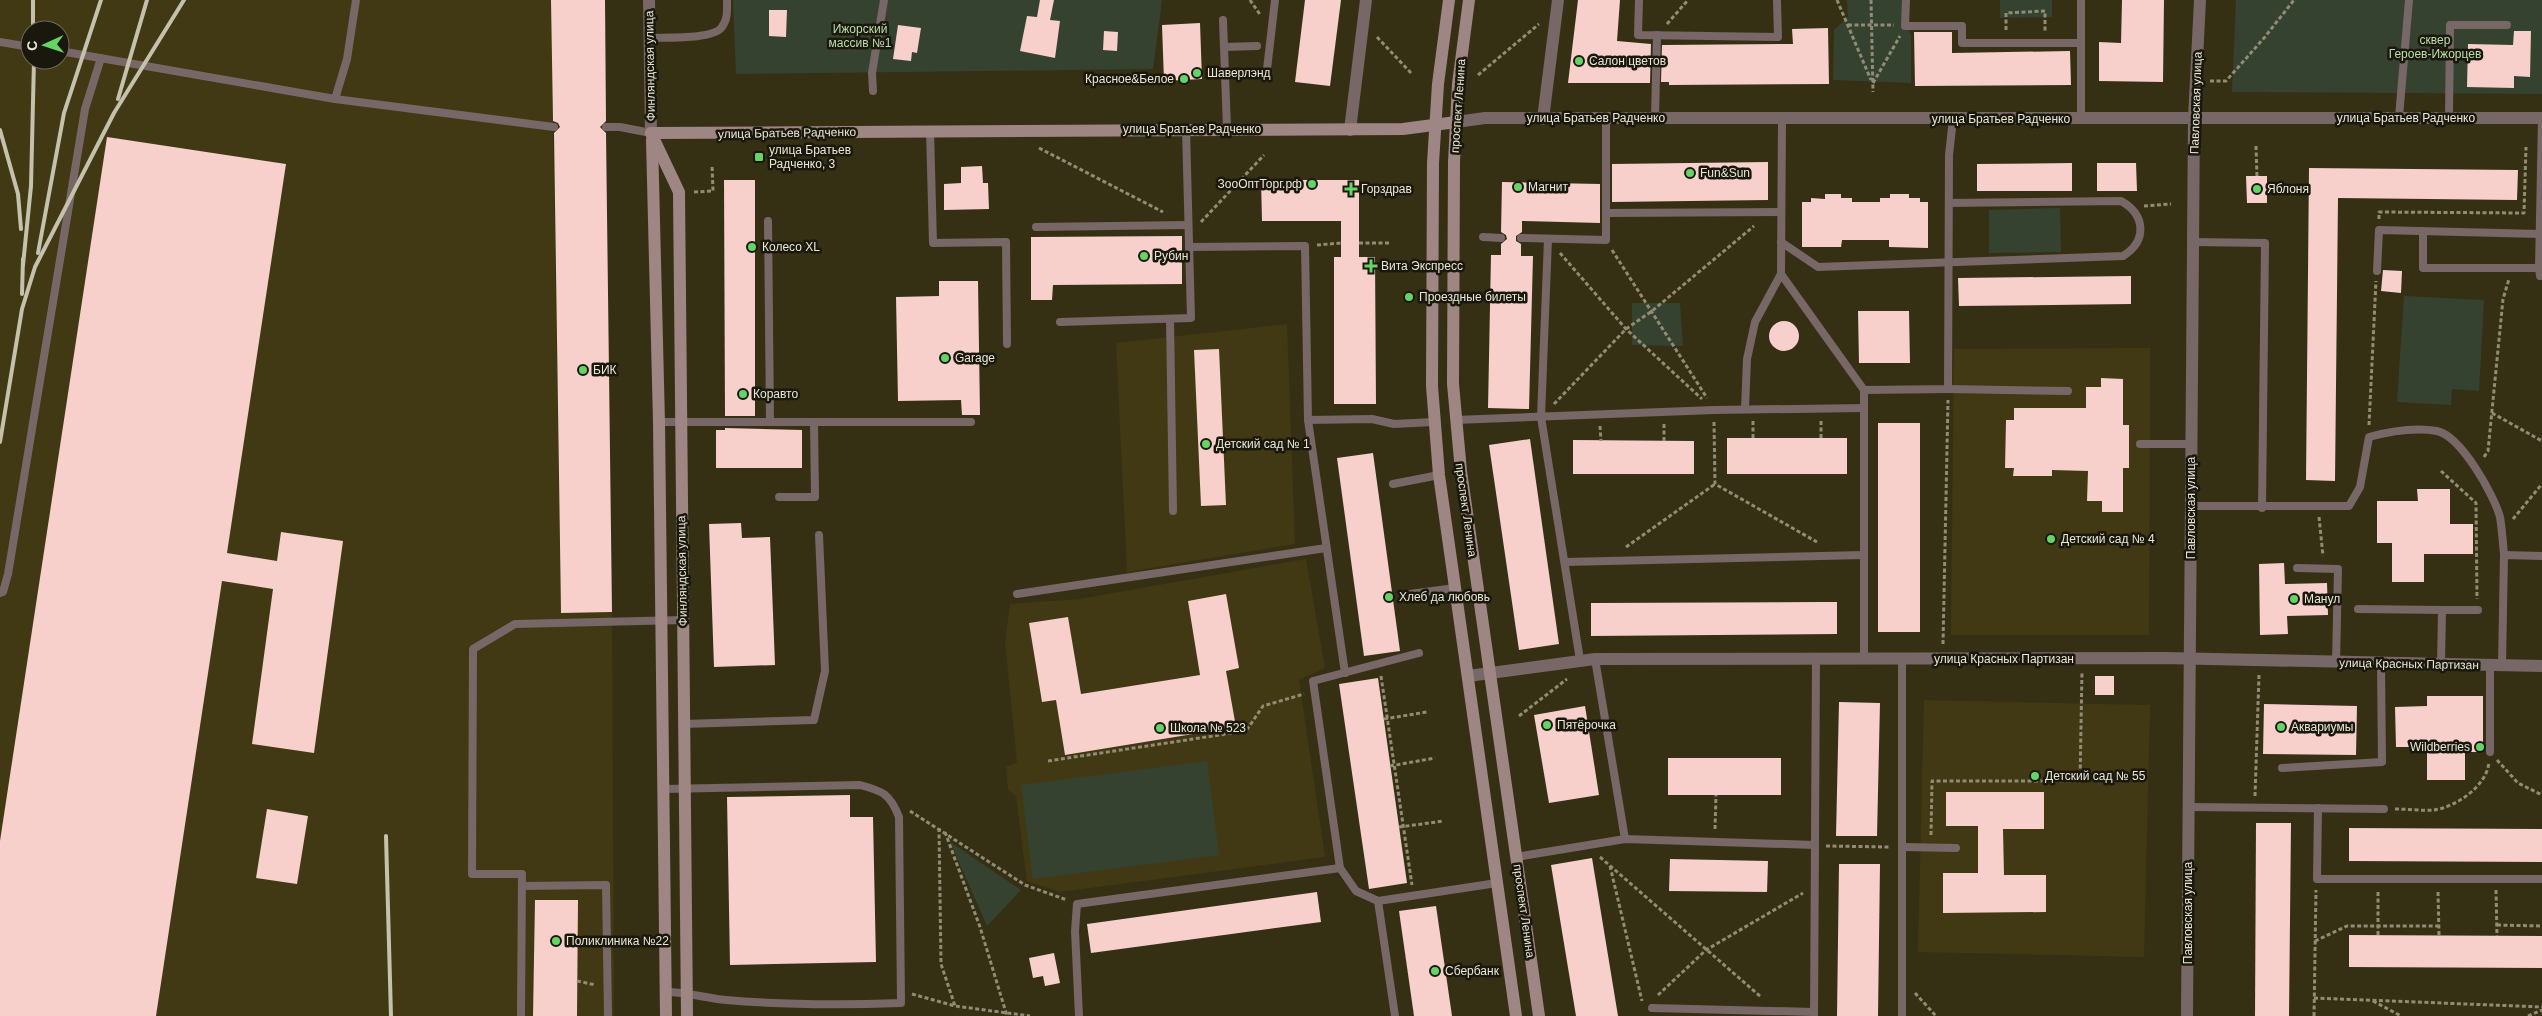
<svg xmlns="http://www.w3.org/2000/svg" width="2542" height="1016" font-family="Arial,sans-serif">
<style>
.built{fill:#403913;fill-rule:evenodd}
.green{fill:#364230}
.building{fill:#f7cfcb}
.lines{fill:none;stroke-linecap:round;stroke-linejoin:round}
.path{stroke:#908c75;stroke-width:3;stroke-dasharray:4 2.5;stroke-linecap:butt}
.lane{stroke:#776766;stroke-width:8}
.street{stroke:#776766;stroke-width:12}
.secondary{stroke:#9e8684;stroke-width:12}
.rail{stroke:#c4c1ad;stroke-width:4}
.poi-dot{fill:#65d467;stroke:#1a180c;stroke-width:2}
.labels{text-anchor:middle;stroke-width:5;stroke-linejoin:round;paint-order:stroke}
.park-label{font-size:12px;fill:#bcddad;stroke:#1a180c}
.poi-label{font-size:12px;fill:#e9e6d5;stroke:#1a180c;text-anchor:start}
.street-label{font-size:12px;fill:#e9e6d5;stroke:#1a180c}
</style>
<rect width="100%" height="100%" fill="#353013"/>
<g class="built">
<path d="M0,0H551L561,613L612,612L614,1016H0ZM30,30H60V60H30Z"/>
<path d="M1287,324L1295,544L1127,572L1116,343Z"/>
<path d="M2150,348L2149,635H1951L1954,349Z"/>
<path d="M1306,559L1325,668L1299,680L1325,857L1060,892L1027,881L1016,796L1008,790L1006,767L1017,762L1005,641L1010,604L1079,599Z"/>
<path d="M1924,700L2150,705L2144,957L1918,952Z"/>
</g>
<g class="green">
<path d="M733,0H1162L1153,69L736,74Z"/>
<path d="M1847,0H1903V21L1911,35V83L1833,80L1834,30L1848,17Z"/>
<path d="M2000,0H2052V17L2000,18Z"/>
<path d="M2236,0H2542V94L2232,92Z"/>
<path d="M2060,208L2061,252L1989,253V210Z"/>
<path d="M2404,296L2484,300L2479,391L2452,389L2451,405L2397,402Z"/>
<path d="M1632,303H1680L1683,346L1632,345Z"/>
<path d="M1207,761L1219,855L1033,879L1021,785Z"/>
<path d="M950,842L1021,890L987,926Z"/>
</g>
<g class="building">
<path d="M551,0H605L606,121L600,127L606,133L612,612L561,613L554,133L560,127L558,123L553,121Z"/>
<path d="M1040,0H1054L1050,20L1060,21L1055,58L1020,51L1027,16L1037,17Z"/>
<path d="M1305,0H1341L1330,86L1295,82Z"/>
<path d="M1578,0H1620L1617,41L1651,44L1650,83H1568Z"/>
<path d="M2122,0H2164L2163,82L2099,81V42L2121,43Z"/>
<path d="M769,10H787L786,37L769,36Z"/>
<path d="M1200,23L1202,79L1164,81L1162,25Z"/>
<path d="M898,25L921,28L917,53L912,52L911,61L893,59Z"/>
<path d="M1828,28L1829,84L1669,85V82H1661L1662,45L1793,44L1792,29Z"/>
<path d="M1104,31L1118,32L1117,51L1103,50Z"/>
<path d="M2514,31H2531L2530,77L2514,76V88L2467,87L2468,44L2513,45Z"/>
<path d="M1914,32H1952V53L2070,51L2071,85L1915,86Z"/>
<path d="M107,137L286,164L227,553L277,561L281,532L343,541L314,753L252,744L273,589L222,581L156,1016H0V841Z"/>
<path d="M1768,162V200L1612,202V164Z"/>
<path d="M2072,163V191H1977V164Z"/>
<path d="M2097,163H2136L2137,191H2097Z"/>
<path d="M982,166L983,183H988L989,209L944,210V184L961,183V167Z"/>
<path d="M2309,168L2518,170L2517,200L2338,198L2335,481L2306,480Z"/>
<path d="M2246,176H2267V203H2247Z"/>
<path d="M724,180H755V416H725Z"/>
<path d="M1261,180H1359V257H1375L1376,404H1334V257H1341V221H1262Z"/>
<path d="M1502,182L1600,184V223L1522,221V232L1516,236V241L1521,244V256H1533L1529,409L1488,408L1491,255H1501V244L1507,239L1506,235L1501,232Z"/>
<path d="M1825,194H1841V198H1852V202H1880V198H1890V194H1909V198H1920V202H1928V248L1889,247V240H1842L1841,247H1802V202H1811V198L1825,199Z"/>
<path d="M1182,236V284L1053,285L1052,300H1031V237Z"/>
<path d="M2383,270L2402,271L2401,293L2381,291Z"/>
<path d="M2131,276V304L1959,306L1958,278Z"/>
<path d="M939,281H978L980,415H962L961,400L898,401L896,297L939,296Z"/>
<path d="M1858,311H1909L1910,363H1859Z"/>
<circle cx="1784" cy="336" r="15"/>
<path d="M1219,349L1226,505L1201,506L1194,350Z"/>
<path d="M2101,378L2123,379V425H2129V468H2123V512H2102V501H2087L2088,471L2052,470V476H2013L2014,468H2005L2006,420H2014V408H2086V387H2101Z"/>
<rect x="1878" y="423" width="42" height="209"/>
<path d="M725,428L802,430V468H716V430H725Z"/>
<rect x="1727" y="438" width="120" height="36"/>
<path d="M1530,439L1559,644L1519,650L1489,445Z"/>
<path d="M1573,440L1694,441V474H1573Z"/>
<path d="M1373,453L1400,651L1364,656L1337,458Z"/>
<path d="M2417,489H2450V524H2473V554H2424V582H2392V543H2377V501H2418Z"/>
<path d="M741,523L742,538L770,537L775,665L714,667L709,524Z"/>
<path d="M2284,563L2285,584L2327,583L2328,615L2287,616L2288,634L2260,635L2259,564Z"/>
<path d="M1226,594L1239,668L1226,671L1236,727L1065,755L1056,700L1042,702L1029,623L1068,617L1081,694L1200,675L1188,601Z"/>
<path d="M1821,602H1837V634L1591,636V603Z"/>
<rect x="2095" y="676" width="19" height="19"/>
<path d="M1378,678L1407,883L1369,889L1339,684Z"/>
<path d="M2427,696H2483V752H2465V780H2427V747H2396L2395,707L2427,706Z"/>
<path d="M1839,702L1880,703L1877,836H1836Z"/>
<path d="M2264,704L2357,706L2356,755L2263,754Z"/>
<path d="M1585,706L1599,795L1549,803L1534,715Z"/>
<rect x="1668" y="758" width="113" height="37"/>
<path d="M1946,792H2044V829H2003L2004,875H2046V912L1943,913V873H1978V826H1946Z"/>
<path d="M850,795V817H873L876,962L730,965L727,797Z"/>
<path d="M267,809L308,816L297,884L256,878Z"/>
<path d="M2256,823H2291L2289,1016H2255Z"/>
<path d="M2349,828L2542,829V862L2349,861Z"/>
<path d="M1592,858L1618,1016H1576L1551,865Z"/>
<path d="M1670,859L1768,861L1767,892L1669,891Z"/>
<path d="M1839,864H1880L1878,1016H1837Z"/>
<path d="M1317,892L1321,922L1091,953L1087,924Z"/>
<path d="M535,900H578L577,1016H533Z"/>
<path d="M1436,906L1452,1016H1414L1399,911Z"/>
<path d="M2349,935L2542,936V968L2349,967Z"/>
<path d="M1054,953L1060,983L1045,986L1043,976L1033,978L1029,958Z"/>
</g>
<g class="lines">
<g class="path">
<path d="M1250,0L1261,16"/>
<path d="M1837,0L1871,80"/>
<path d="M1871,0L1873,92"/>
<path d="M1667,24L1688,0"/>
<path d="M1848,25H1894"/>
<path d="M2006,30V13L2045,11V32"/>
<path d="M1377,37L1411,73"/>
<path d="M1478,75L1539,24"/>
<path d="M2210,81H2226L2264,38L2294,0"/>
<path d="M1873,83L1900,36"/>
<path d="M2256,146L2257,176"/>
<path d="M1039,148L1163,212"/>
<path d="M694,192L713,191L712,165"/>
<path d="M2144,206L2171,204"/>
<path d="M2379,219V212L2524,213L2526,147"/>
<path d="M1201,222L1264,155"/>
<path d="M1359,243H1390"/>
<path d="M1317,245L1341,243"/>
<path d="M1612,250L1707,398"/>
<path d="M1560,253L1626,329L1702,399"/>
<path d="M1554,404L1626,329L1652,311L1754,226"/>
<path d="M2492,413L2542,441"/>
<path d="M1821,421V438"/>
<path d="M1714,422L1715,484L1817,542"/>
<path d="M1664,424V441"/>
<path d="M2369,425L2376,281"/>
<path d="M1600,426L1601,441"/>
<path d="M1753,438V421"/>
<path d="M2484,457L2488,451L2503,299L2509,279"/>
<path d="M2441,471L2476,503L2477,599"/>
<path d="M2319,517L2323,556"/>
<path d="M2513,519L2542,484"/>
<path d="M1626,547L1715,484"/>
<path d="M1943,644L1948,400"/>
<path d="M1381,676L1412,885"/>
<path d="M1519,716L1567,679"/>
<path d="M1384,719L1427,712"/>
<path d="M2497,760L2518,783L2542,795"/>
<path d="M1048,761L1246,731L1263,706L1304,694"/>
<path d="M1390,766L1435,758"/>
<path d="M2255,796L2259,675"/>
<path d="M2395,809C2408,809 2422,811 2434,810C2456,807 2487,786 2489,762"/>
<path d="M910,811L1025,885L1067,900"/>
<path d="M1399,827L1444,821"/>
<path d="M939,828L941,964L955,1006"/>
<path d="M1715,829L1716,795"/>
<path d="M945,832L980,927L1007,1016"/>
<path d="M1931,835L1932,781H2080L2082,671"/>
<path d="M1826,846L1889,847"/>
<path d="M1600,857L1761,997"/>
<path d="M1610,866L1642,1001"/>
<path d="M2496,890L2497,936"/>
<path d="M2438,892L2439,935"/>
<path d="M2497,925L2542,926"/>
<path d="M2378,935V892"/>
<path d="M2315,941L2347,926H2438"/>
<path d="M577,981L596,985"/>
<path d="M1915,993L1936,1016"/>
<path d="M912,994L955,1006L1030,1016"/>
<path d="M1658,995L1706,950L1803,893"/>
<path d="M2314,998L2542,1007"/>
<path d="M2373,1001L2401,1016"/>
<path d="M2314,1016L2316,890"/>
<path d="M2528,1016L2542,1010"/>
</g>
<g class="lane">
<path d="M1639,0L1638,35L1778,37L1777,0"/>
<path d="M1906,0L1905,26H1962V43H2081"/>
<path d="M2081,0V118"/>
<path d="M1223,20L1227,129"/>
<path d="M649,38C665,37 713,40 722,27C728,19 727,10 727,0"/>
<path d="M0,42L30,47"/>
<path d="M1224,47L1257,46"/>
<path d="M60,51L335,99L347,59L356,0"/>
<path d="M1266,78L1275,0"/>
<path d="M873,91L872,73L884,0"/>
<path d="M335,99L554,127"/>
<path d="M2399,117L2409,0"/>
<path d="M1655,118L1657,35"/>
<path d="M1782,118L1781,274L1864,390V659"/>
<path d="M2449,118L2450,25H2507"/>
<path d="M2542,118L2539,268L2540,276H2542"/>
<path d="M606,127H620L651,133"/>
<path d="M930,130L933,243L1006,242L1007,344"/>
<path d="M1606,213L1781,212"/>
<path d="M768,221L770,421"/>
<path d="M1036,227L1188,225"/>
<path d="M2423,231V268H2539"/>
<path d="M1483,237L1501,238"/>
<path d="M1521,238L1606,240V118"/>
<path d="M1548,239L1541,417L1580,660"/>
<path d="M1781,242L1818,267L2123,256C2147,241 2146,215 2121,201L1949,203"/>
<path d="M2193,242L2265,243L2262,508"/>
<path d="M1189,247L1305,246L1308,420L1345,673"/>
<path d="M2377,271L2379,230L2540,234"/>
<path d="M1170,319L1173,511"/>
<path d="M1060,322L1191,318L1186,129"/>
<path d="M1948,389L2068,391"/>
<path d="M1864,390L1948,389L1949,155L1953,119"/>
<path d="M1745,409L1747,359L1755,322L1781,274"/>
<path d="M1308,420L1372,419L1394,424L1434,422"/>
<path d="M1455,420L1714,410L1864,408"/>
<path d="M659,422H971"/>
<path d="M2140,444H2192"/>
<path d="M1393,484L1439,475"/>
<path d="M779,497H815L814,422"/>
<path d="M2191,506H2349L2360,487L2369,437C2391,431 2414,427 2437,431C2461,436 2494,495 2500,517C2502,529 2503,543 2504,555"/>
<path d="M1565,562L1864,555"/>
<path d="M2297,568L2338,569L2336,663"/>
<path d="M0,593L3,592L8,574L85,109L101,58"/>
<path d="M1017,594L1326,548"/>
<path d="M1410,594L1455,588"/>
<path d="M2358,609L2442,610L2441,664"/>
<path d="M2442,610H2478"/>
<path d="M1595,659L1625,839"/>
<path d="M1902,659V1016"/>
<path d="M2490,665V752"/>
<path d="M2502,665L2504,555L2542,556"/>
<path d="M684,724L814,720L825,671L819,535"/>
<path d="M2282,768L2382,762L2381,663"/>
<path d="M663,789L860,785C883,791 890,794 899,817L901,1003C843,1005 785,1005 726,1000C705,998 687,992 666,992"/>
<path d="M2188,807L2384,809"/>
<path d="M2318,808L2317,879H2542"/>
<path d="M1902,847L1956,848"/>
<path d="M1516,857L1625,839L1815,845"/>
<path d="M522,886L606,885L608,1016"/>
<path d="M1378,901L1356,891L1340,868L1313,681L1419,653"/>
<path d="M1652,1008L1814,1012"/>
<path d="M521,1016L522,874H472L473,649L515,624L683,620"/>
<path d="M1079,1016L1075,931L1077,904L1340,868"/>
<path d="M1395,1016L1378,901L1497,883"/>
<path d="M1814,1016L1816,659"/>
</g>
<g class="street">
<path d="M649,0L651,133"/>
<path d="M1543,119L1558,0"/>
<path d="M1456,122L1485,118H2542"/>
<path d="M1350,130L1366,0"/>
<path d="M1468,676L1595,659L2164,658L2542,666"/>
<path d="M2187,1016L2194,118L2200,0"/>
</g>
<g class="secondary">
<path d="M1449,0L1438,84L1433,163L1432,386L1439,475L1516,1016"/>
<path d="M1469,0L1458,84L1454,162L1453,384L1461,471L1539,1016"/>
<path d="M651,133L679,192L687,1016"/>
<path d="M651,133L1403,129L1456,122"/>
<path d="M652,140L659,422L666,1016"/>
</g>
<g class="rail">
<path d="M33,0V30"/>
<path d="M118,99L147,0"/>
<path d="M0,130L18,194L21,229"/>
<path d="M38,253L64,113L101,0"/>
<path d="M23,265L31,186L34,60"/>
<path d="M22,294L23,259"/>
<path d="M0,442L22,309L35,267L114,113L184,0"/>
<path d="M386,836L391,1016"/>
</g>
</g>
<g class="poi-dot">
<circle cx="1579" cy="61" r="5"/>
<circle cx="1197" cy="73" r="5"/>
<circle cx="1184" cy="79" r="5"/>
<rect x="754" y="152" width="10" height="10" rx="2.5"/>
<circle cx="1690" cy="173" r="5"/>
<circle cx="1312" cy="184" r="5"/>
<circle cx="1518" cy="187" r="5"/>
<path d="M1348.5 181.5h5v5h5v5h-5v5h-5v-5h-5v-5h5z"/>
<circle cx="2257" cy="189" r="5"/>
<circle cx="752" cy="247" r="5"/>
<circle cx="1144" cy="256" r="5"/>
<path d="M1368.5 258.5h5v5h5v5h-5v5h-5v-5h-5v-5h5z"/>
<circle cx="1409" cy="297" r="5"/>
<circle cx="945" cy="358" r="5"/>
<circle cx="583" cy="370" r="5"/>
<circle cx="743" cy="394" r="5"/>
<circle cx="1206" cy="444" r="5"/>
<circle cx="2051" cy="539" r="5"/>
<circle cx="1389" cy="597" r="5"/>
<circle cx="2294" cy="599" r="5"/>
<circle cx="1547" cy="725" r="5"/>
<circle cx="2281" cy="727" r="5"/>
<circle cx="1160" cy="728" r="5"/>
<circle cx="2480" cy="747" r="5"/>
<circle cx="2035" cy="776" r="5"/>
<circle cx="556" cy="941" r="5"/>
<circle cx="1435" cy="971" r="5"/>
</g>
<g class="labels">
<g class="park-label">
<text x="860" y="33">Ижорский<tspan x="860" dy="14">массив №1</tspan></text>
<text x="2435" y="44">сквер<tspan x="2435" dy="14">Героев-Ижорцев</tspan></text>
</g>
<g class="poi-label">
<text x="1589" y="65">Салон цветов</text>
<text x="1207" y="77">Шаверлэнд</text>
<text x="1174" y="83" text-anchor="end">Красное&amp;Белое</text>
<text x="769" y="154">улица Братьев<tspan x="769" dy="14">Радченко, 3</tspan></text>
<text x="1700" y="177">Fun&amp;Sun</text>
<text x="1302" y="188" text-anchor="end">ЗооОптТорг.рф</text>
<text x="1528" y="191">Магнит</text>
<text x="1361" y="193">Горздрав</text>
<text x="2267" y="193">Яблоня</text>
<text x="762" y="251">Колесо XL</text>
<text x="1154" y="260">Рубин</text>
<text x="1381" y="270">Вита Экспресс</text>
<text x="1419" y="301">Проездные билеты</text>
<text x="955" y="362">Garage</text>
<text x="593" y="374">БИК</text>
<text x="753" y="398">Коравто</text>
<text x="1216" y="448">Детский сад № 1</text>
<text x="2061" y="543">Детский сад № 4</text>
<text x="1399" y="601">Хлеб да любовь</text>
<text x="2304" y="603">Манул</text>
<text x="1557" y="729">Пятёрочка</text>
<text x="2291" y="731">Аквариумы</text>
<text x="1170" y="732">Школа № 523</text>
<text x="2470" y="751" text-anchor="end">Wildberries</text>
<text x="2045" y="780">Детский сад № 55</text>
<text x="566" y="945">Поликлиника №22</text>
<text x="1445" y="975">Сбербанк</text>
</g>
<g class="street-label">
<text transform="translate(650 66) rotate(-91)" y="4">Финляндская улица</text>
<text transform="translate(2196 103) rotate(-88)" y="4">Павловская улица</text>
<text transform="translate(1458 106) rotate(-86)" y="4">проспект Ленина</text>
<text x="1596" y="122">улица Братьев Радченко</text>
<text x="2406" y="122">улица Братьев Радченко</text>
<text x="2001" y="123">улица Братьев Радченко</text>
<text x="1192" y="133">улица Братьев Радченко</text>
<text transform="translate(787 133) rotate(-1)" y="4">улица Братьев Радченко</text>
<text transform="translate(2191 508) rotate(-90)" y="4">Павловская улица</text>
<text transform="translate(1466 510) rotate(82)" y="4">проспект Ленина</text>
<text transform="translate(682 571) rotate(-91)" y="4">Финляндская улица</text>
<text x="2004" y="663">улица Красных Партизан</text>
<text transform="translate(2409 664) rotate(1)" y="4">улица Красных Партизан</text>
<text transform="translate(1524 911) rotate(82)" y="4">проспект Ленина</text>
<text transform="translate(2188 913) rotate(-90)" y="4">Павловская улица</text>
</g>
</g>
<g transform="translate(45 45) rotate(267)"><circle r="24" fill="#1a180c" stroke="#6d6a5c"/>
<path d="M0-4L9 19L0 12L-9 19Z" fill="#65d467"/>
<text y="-8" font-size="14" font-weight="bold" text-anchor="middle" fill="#e9e6d5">С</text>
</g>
</svg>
